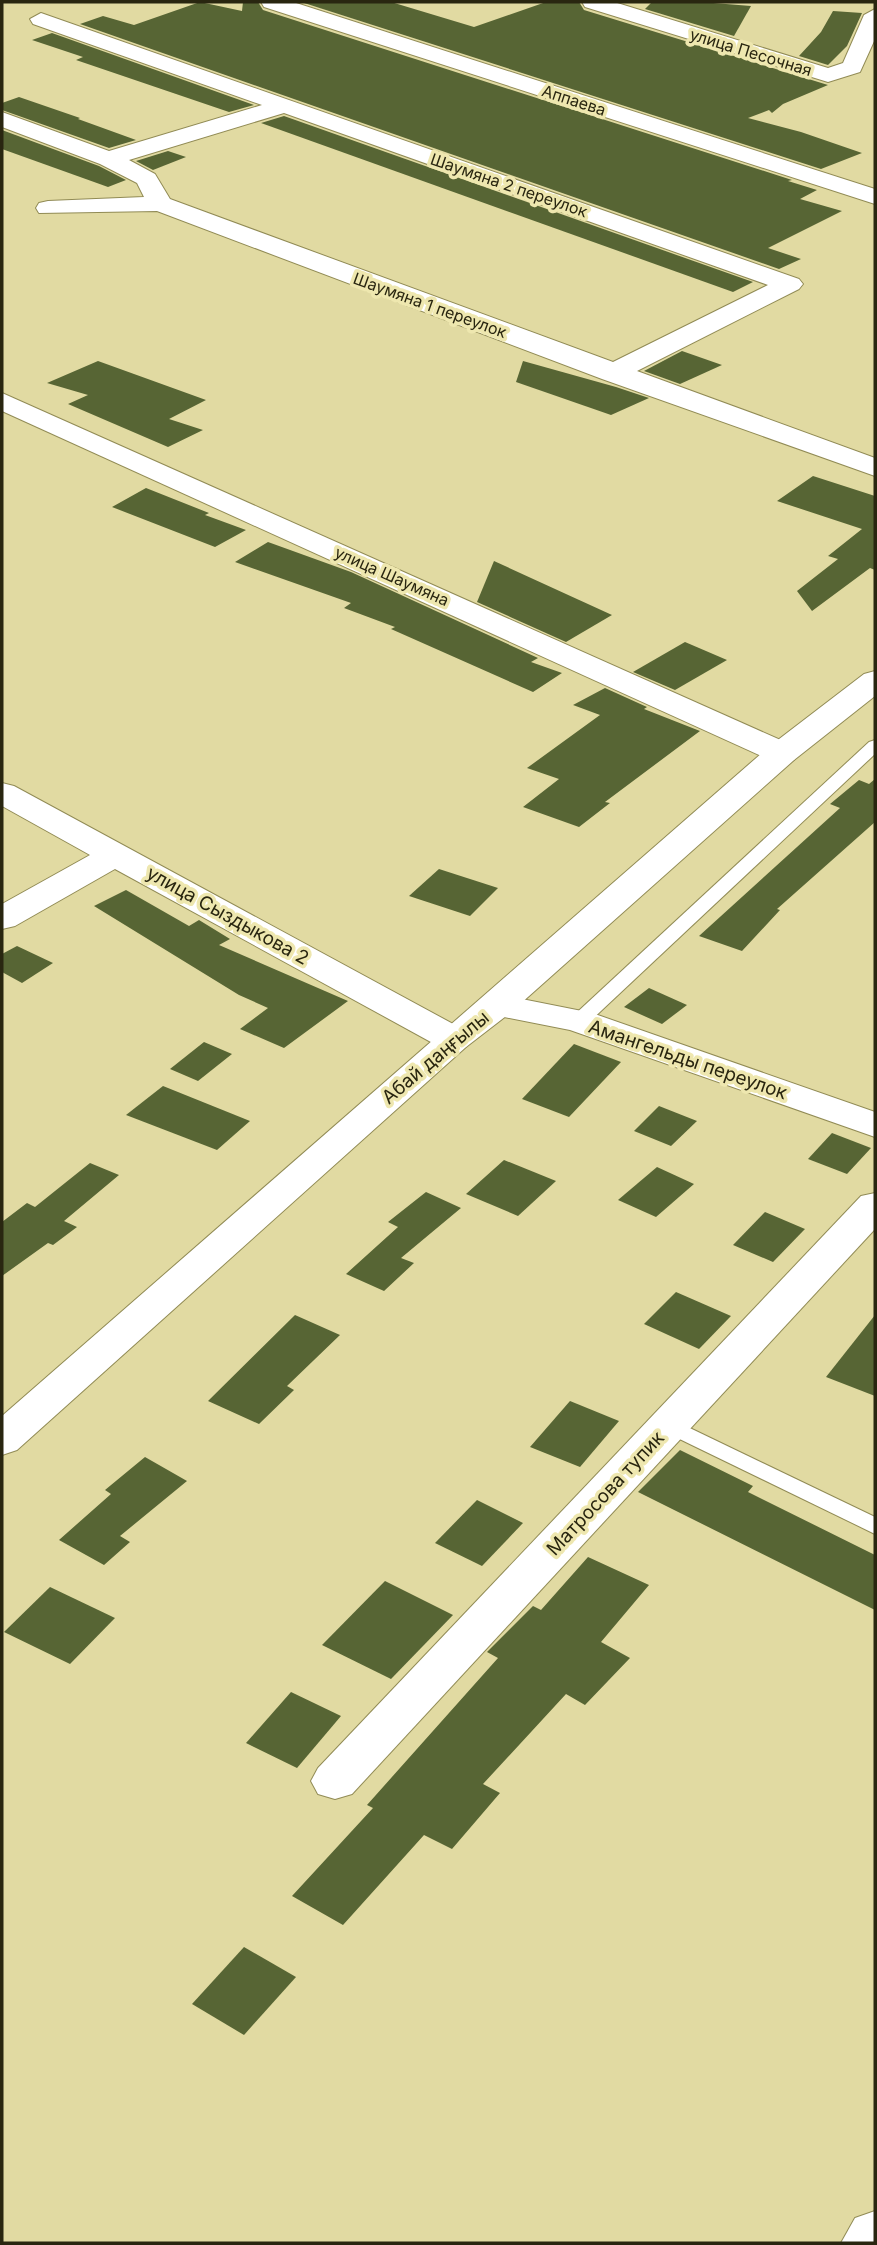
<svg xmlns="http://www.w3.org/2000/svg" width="877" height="2245" font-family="Inter,sans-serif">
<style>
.building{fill:#576534}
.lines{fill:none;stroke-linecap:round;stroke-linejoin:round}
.service-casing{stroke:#918b55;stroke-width:2}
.minor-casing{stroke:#918b55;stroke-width:2}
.tertiary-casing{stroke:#918b55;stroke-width:2}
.service{fill:#fff;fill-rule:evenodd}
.minor{fill:#fff;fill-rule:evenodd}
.tertiary{fill:#fff;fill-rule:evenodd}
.labels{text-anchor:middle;stroke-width:7;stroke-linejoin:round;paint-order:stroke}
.far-street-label{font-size:16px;fill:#292610;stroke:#eee7af}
.street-label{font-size:19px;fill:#292610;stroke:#eee7af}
</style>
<rect width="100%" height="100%" fill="#e1daa2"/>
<g class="building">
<path d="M200,2L242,11L243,2H258L263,10L792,180L788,181L817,190L800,199L842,211L768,248L801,259L779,269L80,24L103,16L134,25Z"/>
<path d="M301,2H391L474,27L546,2H579L584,10L828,85L783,104L772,113L769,110L748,118L801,132L862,153L821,169Z"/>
<path d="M652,2H701L751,6L734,36L645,9Z"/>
<path d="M833,11L862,13L847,46L828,65L799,56L821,32Z"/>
<path d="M52,33L254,105L229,112L76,60L83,57L32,40Z"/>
<path d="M19,97L80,118L78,119L136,140L109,148L2,110V103Z"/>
<path d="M284,116L753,282L733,292L261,123Z"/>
<path d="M2,130L99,166L126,180L108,187L2,149Z"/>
<path d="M168,151L186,157L153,170L136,161Z"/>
<path d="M682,351L722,365L680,384L644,371Z"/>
<path d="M98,361L206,400L169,419L203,430L168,447L68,404L88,395L47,383Z"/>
<path d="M523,361L616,387L649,398L611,415L516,382Z"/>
<path d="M813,476L875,496V570L870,568L812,611L797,591L838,559L828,556L862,529L777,501Z"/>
<path d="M146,488L209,513L205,515L246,530L215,547L112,507Z"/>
<path d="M268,542L351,572L538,658L531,662L562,673L533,692L391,629L395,627L344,608L351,603L235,562Z"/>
<path d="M494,561L612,615L566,642L477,602Z"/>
<path d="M685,642L727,660L675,690L633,672Z"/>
<path d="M605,688L647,707L644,709L700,731L605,802L610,803L579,827L523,807L559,779L527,768L600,715L573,705Z"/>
<path d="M875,779V822L777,909L780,910L742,951L699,936L840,808L830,804L859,780L869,784Z"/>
<path d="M439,869L498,888L470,916L409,896Z"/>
<path d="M126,890L189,926L199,920L230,939L219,945L348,1001L284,1048L240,1029L268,1008L239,995L94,906Z"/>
<path d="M17,946L53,963L22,983L2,972V954Z"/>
<path d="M649,988L687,1005L662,1024L624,1007Z"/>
<path d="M204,1042L232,1054L198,1081L170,1069Z"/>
<path d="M574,1044L621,1062L569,1117L522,1099Z"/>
<path d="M163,1086L250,1121L217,1150L126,1115Z"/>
<path d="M659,1106L697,1121L671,1146L634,1131Z"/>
<path d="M832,1133L871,1148L847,1174L808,1159Z"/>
<path d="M504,1160L556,1181L518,1216L466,1194Z"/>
<path d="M90,1163L119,1175L64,1221L77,1227L53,1245L48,1243L2,1276V1222L27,1203L35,1207Z"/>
<path d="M657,1167L694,1184L656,1217L618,1200Z"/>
<path d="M426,1192L461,1208L401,1258L414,1263L384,1291L346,1274L398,1227L388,1222Z"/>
<path d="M765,1212L805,1229L773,1262L733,1245Z"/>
<path d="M676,1292L731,1316L699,1349L644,1324Z"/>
<path d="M295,1315L340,1335L287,1386L294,1390L259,1424L208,1401Z"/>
<path d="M875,1315V1396L826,1377Z"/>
<path d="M570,1401L619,1421L580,1467L530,1447Z"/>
<path d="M680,1450L753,1486L748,1492L875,1555V1610L638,1492Z"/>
<path d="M145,1457L187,1481L120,1536L130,1542L104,1565L59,1540L111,1494L105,1490Z"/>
<path d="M477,1500L523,1523L482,1566L435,1543Z"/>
<path d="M588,1557L649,1585L601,1642L630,1658L585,1705L566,1694L483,1784L500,1793L452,1849L424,1835L343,1925L292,1896L373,1808L367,1805L498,1658L487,1652L533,1606L541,1610Z"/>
<path d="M385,1581L453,1615L391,1679L322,1645Z"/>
<path d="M50,1587L115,1618L70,1664L4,1632Z"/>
<path d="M291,1692L341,1716L297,1768L246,1743Z"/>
<path d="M244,1947L296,1977L244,2035L192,2004Z"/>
</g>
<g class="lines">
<g class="service-casing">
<g id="service">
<path d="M875,740V754L586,1025H572L570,1021L572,1017L869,742Z"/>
<path d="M669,1418L875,1517V1534L661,1430L658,1425L661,1420Z"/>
</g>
</g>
<g class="minor-casing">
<g id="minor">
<path d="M582,2H614L828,68L843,63L864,15L875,9V39L860,72L828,82L585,7Z"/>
<path d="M41,13L799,279L803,284L799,289L637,371L875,458V476L602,379L157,211L39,213L36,208L39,203L48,201L144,197L137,183L100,164L2,127V112L109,151L262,105L33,24L30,19ZM284,113L768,285L613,362L170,199L155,174L129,160Z"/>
<path d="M2,393L794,746L798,753L794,760L782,763L770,760L2,411Z"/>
<path d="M2,783L14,786L466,1031L472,1039L466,1047L453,1050L440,1047L115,869L15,926L2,929V904L90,855L2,806Z"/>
<path d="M497,994L592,1013L875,1112V1137L570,1030L484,1013L479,1005L484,997Z"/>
<path d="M875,1193V1229L352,1794L335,1799L318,1794L311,1781L318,1768L861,1196Z"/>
<path d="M875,2211V2243H841L855,2218Z"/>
</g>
</g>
<g class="tertiary-casing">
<g id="tertiary">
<path d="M261,2H293L875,189V204L264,7Z"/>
<path d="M875,671V696L794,760L510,1013L466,1047L17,1450L2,1455V1416L770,746L864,674Z"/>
</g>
</g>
<use href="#service" class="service"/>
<use href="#minor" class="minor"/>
<use href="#tertiary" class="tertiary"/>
</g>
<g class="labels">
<g class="far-street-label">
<text transform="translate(751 52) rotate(17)" y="6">улица Песочная</text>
<text transform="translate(574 100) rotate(18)" y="6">Аппаева</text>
<text transform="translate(509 185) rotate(19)" y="6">Шаумяна 2 переулок</text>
<text transform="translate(430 305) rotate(20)" y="6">Шаумяна 1 переулок</text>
<text transform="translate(392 576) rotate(24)" y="6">улица Шаумяна</text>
</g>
<g class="street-label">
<text transform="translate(228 915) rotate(29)" y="7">улица Сыздыкова 2</text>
<text transform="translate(435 1057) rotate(-40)" y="7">Абай даңғылы</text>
<text transform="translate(688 1059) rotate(19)" y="7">Амангельды переулок</text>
<text transform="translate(605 1493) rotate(-47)" y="7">Матросова тупик</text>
</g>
</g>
<rect width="877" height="2245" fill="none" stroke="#292610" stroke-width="7"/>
</svg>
